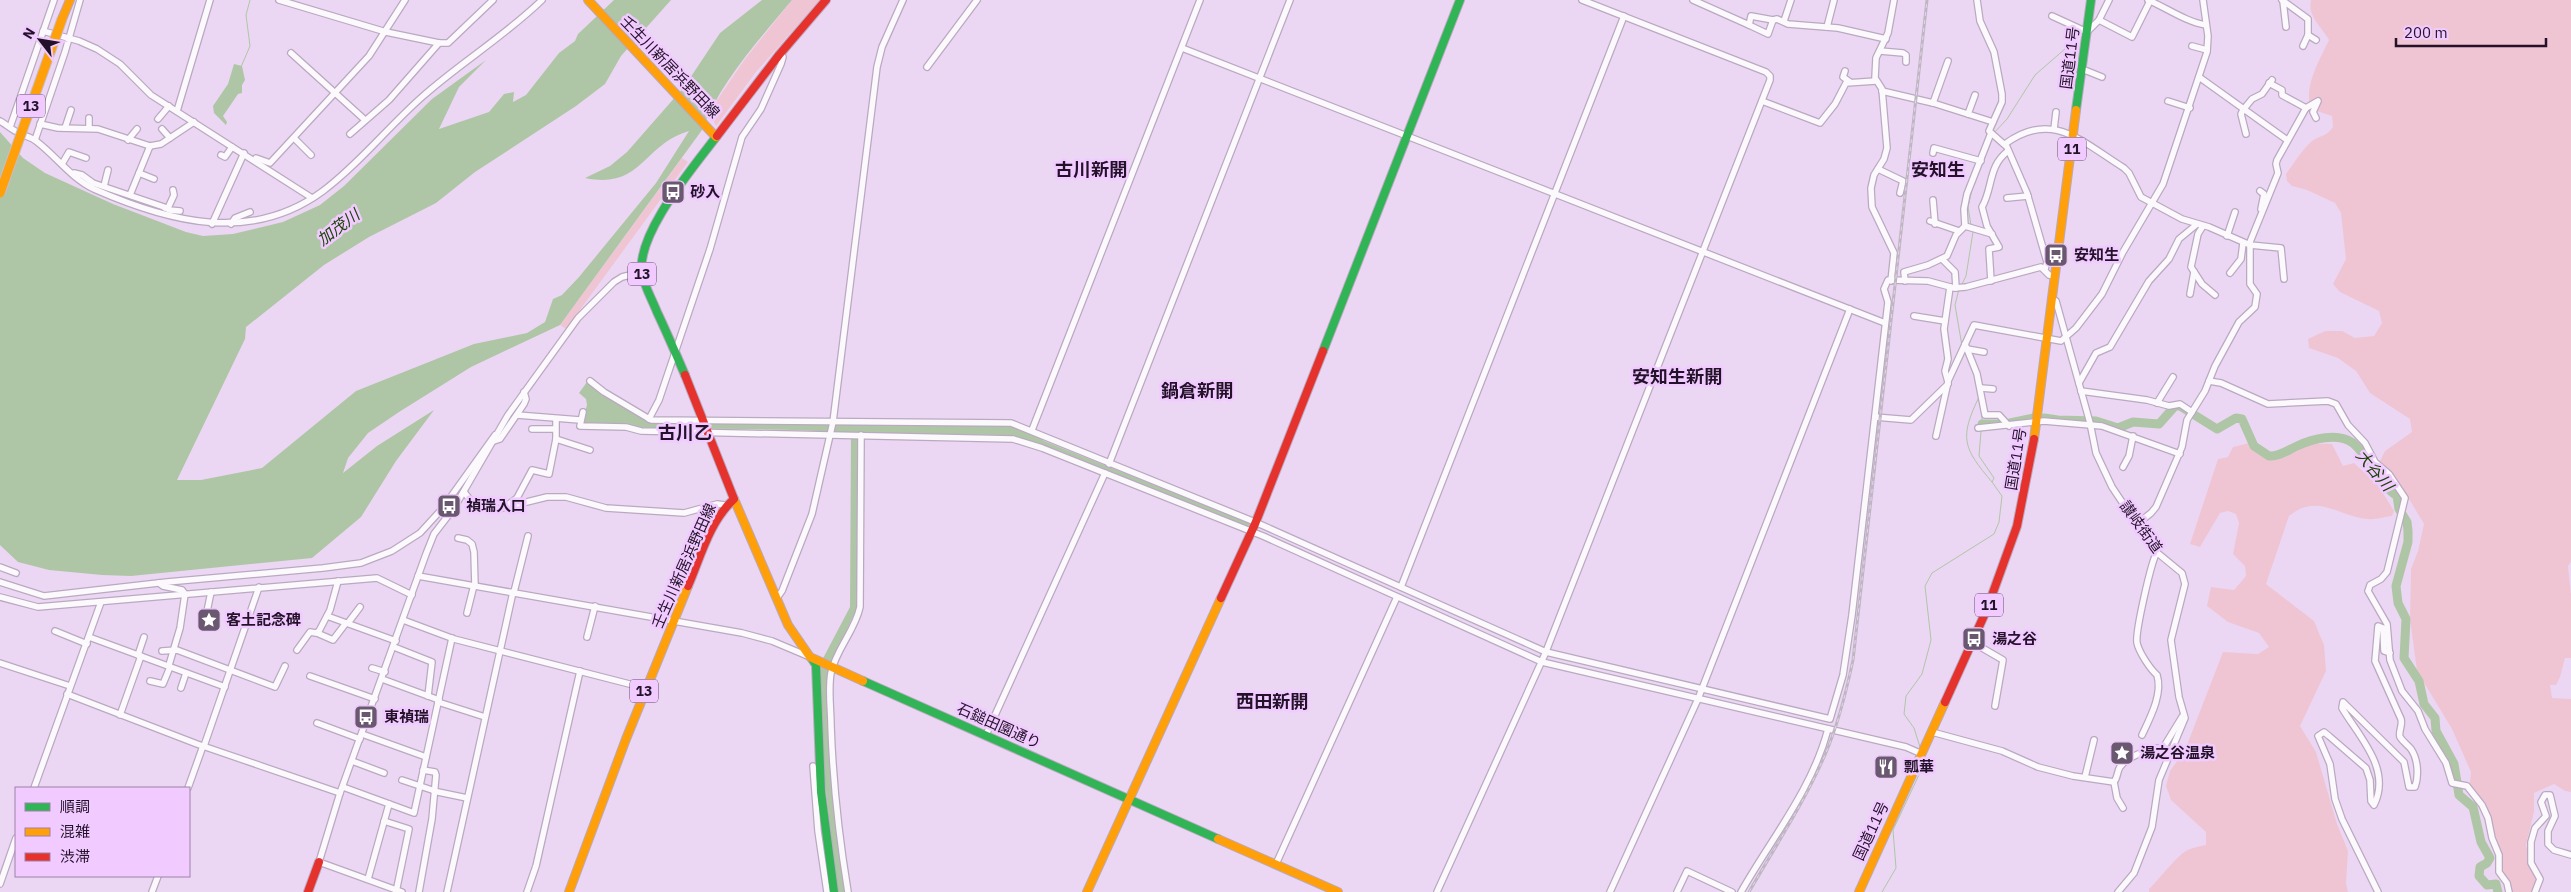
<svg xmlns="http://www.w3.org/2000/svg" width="2571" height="892" font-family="'IBM Plex Sans','Noto Sans JP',sans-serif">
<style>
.green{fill:#f0c5d3}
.water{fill:#afc6a6}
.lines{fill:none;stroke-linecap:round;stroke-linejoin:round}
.stream{stroke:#afc6a6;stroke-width:1}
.river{stroke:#afc6a6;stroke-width:9}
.street-casing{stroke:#baa9c1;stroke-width:8}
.fast-casing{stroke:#baa9c1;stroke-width:10}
.slow-casing{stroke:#baa9c1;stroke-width:10}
.jam-casing{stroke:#baa9c1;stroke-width:10}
.street{stroke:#fcf9fd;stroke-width:5.5}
.fast{stroke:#30b455;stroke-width:8}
.slow{stroke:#ff9f0a;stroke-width:8}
.jam{stroke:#e5322d;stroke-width:8}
.rail-casing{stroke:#bdb8bf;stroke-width:3}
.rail{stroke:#f1cbff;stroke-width:1;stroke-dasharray:4;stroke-linecap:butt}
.slow-bridge-casing{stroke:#c8bdcc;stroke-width:11;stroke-linecap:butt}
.slow-bridge{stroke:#ff9f0a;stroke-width:9}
.labels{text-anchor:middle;stroke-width:5;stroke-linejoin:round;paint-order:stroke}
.shield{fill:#f1cbff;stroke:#624a6a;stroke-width:1}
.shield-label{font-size:14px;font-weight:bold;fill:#24122a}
.street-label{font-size:15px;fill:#24122a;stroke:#f1cbff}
.poi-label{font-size:15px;font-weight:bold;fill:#24122a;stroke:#f1cbff;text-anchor:start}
.water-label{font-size:16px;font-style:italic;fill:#1c4306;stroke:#f1cbff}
.quarter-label{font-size:18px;font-weight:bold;fill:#24122a;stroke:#f1cbff}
</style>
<rect width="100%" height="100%" fill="#ebd7f3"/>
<g class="green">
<path d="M792,0H820L756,72L716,126L709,112L745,59Z"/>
<path d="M2311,0H2571V562L2568,566L2571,595V658H2565L2560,677L2556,685H2550L2552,698L2571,699V792L2565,791L2554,784L2534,793V812L2526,845L2539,892H2505C2502,843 2497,830 2469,790L2471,772L2452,729L2417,671L2410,619L2411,569L2418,551L2424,524L2396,477L2380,461L2385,451L2412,432L2410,419L2370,393L2356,371L2338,358L2309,348L2308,339L2325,331H2342L2355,338L2374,336L2382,323L2379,311L2340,292L2333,284L2346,259L2341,213L2335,203L2307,190L2292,186L2287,181L2286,174C2294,163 2301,151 2311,142C2320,134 2324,139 2333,127L2332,116L2311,109C2303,87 2320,59 2329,40C2321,26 2307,16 2311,0Z"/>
<path d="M682,158L688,162L566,329L560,325Z"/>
<path d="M2249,443C2272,472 2278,452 2304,446C2313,443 2322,444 2332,444L2343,466L2354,463L2378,485L2394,511L2392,516C2384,517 2375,520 2368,519C2338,517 2318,492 2289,516L2266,584L2314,621L2324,645L2326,671L2300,726L2316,752L2337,824L2348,851L2346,883L2348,892H2149V889C2160,879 2178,853 2190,849C2195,847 2201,846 2206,845V832L2171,800L2166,786L2170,771L2185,750L2223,652L2258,654L2269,647L2259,633L2228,622L2207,606L2211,587L2234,590L2246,576L2245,566L2233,554L2239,523L2236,514L2228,511L2220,513L2200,547L2190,544L2218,459L2228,457L2233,447Z"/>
</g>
<g class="water">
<path d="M614,0H671L621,56L605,84L576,106L475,172L436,203L369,237L324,265L246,327L245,339L177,480H201L262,468L356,391L474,344L527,333L545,322L553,299L562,295L579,277L656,183L689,131C643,144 642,190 585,178L610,166L627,152L684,87L720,33L762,0H792C759,40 720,82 702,130L560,325L471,367L399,412L368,433L348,458L343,473L377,446L434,410L396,461L361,517L312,558L131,576L102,575L49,570L18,562L0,545V132L23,158L45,173L113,204L186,232L203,236L233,234L283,222L320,205L344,186L432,99L486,60L459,87L439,129L489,112L504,94L514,92L513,102L526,95L559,53L575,41L578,34Z"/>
<path d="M234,64L242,66L245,80L242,85V93L238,94L223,116L227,122L226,125L214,113L213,106L228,84Z"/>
<path d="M587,382L650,422L1011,425L1031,432L1044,441L1250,523L1248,527L1057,450L1011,435L859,434L857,608L829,668L827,693L846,892H838L825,783L820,664L850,607L851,433C762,426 673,432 584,424L582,422L587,405L586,399L579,393Z"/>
</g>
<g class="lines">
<g class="stream">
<path d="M241,67L250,46L246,15L250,0"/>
<path d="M1994,133L2007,119L2035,75L2073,42L2080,33"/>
<path d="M1978,175L1990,144"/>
<path d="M1971,225L1968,207L1973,185"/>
<path d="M1961,286L1966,276L1973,232"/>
<path d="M1959,289L1955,305L1962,346"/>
<path d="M1979,397C1959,438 1963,448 1992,482"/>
<path d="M1982,425V416"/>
<path d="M1920,747L1914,728L1904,714L1906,696L1922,674L1931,640L1925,586L1932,573L1994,534L1999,522L2002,496L1992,482L1994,478L1979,456L1981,431"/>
<path d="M1882,892L1896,868L1893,830L1926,760L1925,757"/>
</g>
<g class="river">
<path d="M2044,418L2058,420L2096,421L2118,428L2133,422L2159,424L2175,406H2180L2217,429L2236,418L2242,419L2254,446L2269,456C2279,457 2288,450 2297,446C2312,439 2338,432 2353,443C2371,458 2376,482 2397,496L2399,509L2407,522L2408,531V542L2396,586L2398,603L2406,619L2404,658L2419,681L2424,704L2435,718L2436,731L2454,764L2459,795L2473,807L2481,842L2490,858L2487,863L2480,867L2479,876L2487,885L2496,884L2498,892"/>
<path d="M2010,423L2034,418"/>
<path d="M1982,424H1997"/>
</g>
<g class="street-casing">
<g id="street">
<path d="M279,0L386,32L439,43H448L493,0"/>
<path d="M1693,0L1749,25L1751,16L1773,20L1777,19L1788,24L1838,28L1886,39"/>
<path d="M1977,0L1980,21L1994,52L2002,94V102L1989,131L2007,147L2027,193L2047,262L2045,269"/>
<path d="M2148,0C2167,8 2186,22 2206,25"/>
<path d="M2282,0L2308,19V35L2303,46"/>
<path d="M2283,1L2286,27"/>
<path d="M2052,16L2087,32L2099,20L2109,0"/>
<path d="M2099,20L2132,37L2150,1"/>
<path d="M1784,21L1791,0"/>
<path d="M1749,25L1768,34L1773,20"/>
<path d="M1827,27L1834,0"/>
<path d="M43,31L79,41L97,49L120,64L151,95L312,198"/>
<path d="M2308,35L2316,40"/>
<path d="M2192,46L2207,50"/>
<path d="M1182,48L1885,323"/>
<path d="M1880,51L1903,53L1906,55V62"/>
<path d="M291,53L365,120"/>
<path d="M927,67L977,0"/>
<path d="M2082,69L2102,77"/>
<path d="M1845,71L1843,77L1850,82"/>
<path d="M2199,77L2287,140"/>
<path d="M2269,83L2282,90V95L2306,108L2318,101L2313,112L2316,118"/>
<path d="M1882,91L1933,103L1993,122"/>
<path d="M1762,101L1820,123L1835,104L1846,83L1876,81"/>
<path d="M2168,101L2190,108"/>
<path d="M1933,103L1948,61"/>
<path d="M177,111L210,0"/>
<path d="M1968,114L1975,95"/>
<path d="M158,119L169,106"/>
<path d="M0,121C7,125 12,130 19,133C24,136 31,137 36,141C56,156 71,178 94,189C169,222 251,244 323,191C359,164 388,127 422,97C460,63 505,36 542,0"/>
<path d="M40,124L58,128L98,129L150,146L161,144L194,122"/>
<path d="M10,127L54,0"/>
<path d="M65,128L71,110"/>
<path d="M89,128V118"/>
<path d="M162,129L170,138"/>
<path d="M2054,129L2056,112"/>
<path d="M350,134L389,100L439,43"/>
<path d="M2246,134L2241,114L2243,110L2252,99L2262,94L2272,80"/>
<path d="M294,138L311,155"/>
<path d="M35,140L65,52L80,0"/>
<path d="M128,140L137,129"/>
<path d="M2005,144C2052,109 2082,142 2124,168L2129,173L2141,197L2182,219L2209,227L2250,245L2281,248L2284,279"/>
<path d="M1933,153L1934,148L1981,161"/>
<path d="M221,155L225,157L232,147"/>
<path d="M256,158L270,163L369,56L405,0"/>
<path d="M62,164L69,152L86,158"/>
<path d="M1878,169L1903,181L1900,193"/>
<path d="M74,173L82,175L93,183L164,207L169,210L180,211"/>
<path d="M139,173L154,179"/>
<path d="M104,186L108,170"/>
<path d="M2260,191L2264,194L2261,209"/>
<path d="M130,195L150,146"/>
<path d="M2007,198L2028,196"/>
<path d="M1933,200L1935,224"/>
<path d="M165,208H168L174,195L173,190"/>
<path d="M1930,221L1959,231"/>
<path d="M212,224L244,153"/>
<path d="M231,224L235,218L250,212"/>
<path d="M1965,226L1992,234"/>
<path d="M2203,226L2198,234L2191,267L2202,284L2215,295"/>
<path d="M2227,236L2235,212"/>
<path d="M1942,259L1955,272L1956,288"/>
<path d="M2230,273L2241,259L2243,243"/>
<path d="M1891,281L1894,253L1872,207L1871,188L1874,175L1884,159L1887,148L1882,89L1875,78L1876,58L1888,33L1894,0"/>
<path d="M1905,281L1904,272L1928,265L1947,256L1956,235L1965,226L1964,209L1967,194L1991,133"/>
<path d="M1991,281L1989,249L1999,247L1987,226L1982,207C1993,188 1988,166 2008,151"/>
<path d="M2190,294L2194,272"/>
<path d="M2051,298L2056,301L2090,423L2096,453L2112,487L2154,550L2182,573L2185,584L2171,640L2179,697L2185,718L2159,780L2152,827L2134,873L2118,892"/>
<path d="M1914,316L1945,321"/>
<path d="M1965,344L1977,374L1985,415H1999L2009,426"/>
<path d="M1967,349L1984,352"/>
<path d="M590,381L604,392L651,420L1011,423L1255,522L1546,652L1830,719L1843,675L1852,615L1888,302L1884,289L1888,280L1928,281L1954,288L1966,287L2041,267L2049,275L2053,276"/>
<path d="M1948,381L1974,325L2061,341L2076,328L2102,294L2123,252L2163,184L2207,52L2208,36L2203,0"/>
<path d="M2209,381L2221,383L2268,404L2328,401L2336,404L2348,425L2365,443L2375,462L2389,474L2405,498L2387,572L2381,579L2370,585L2368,591L2387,624L2390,660L2402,691L2418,711L2425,729L2446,763L2452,783L2467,786L2482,805L2488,818L2492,838L2499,855V872L2507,883L2509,892"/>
<path d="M2079,383L2096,353L2110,347L2149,281L2169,259L2179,239L2196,225"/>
<path d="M1981,388L1993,389"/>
<path d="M2081,391L2147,400L2169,406L2180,404L2192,412"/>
<path d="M2157,403L2173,377"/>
<path d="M583,412L580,426L626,427L641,431L1013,439L1042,448L1263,536L1542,662L1906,747L1922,754"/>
<path d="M517,415L580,420"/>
<path d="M1875,417L1911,420L1948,384"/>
<path d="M649,419L659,400L710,249L742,137L761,109L781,64L783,57L780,53"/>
<path d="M1978,428L2044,421L2102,426L2180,454"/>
<path d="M532,429H555"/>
<path d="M1032,430L1200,0"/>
<path d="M1936,436L1948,382L1945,371L1948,359L1944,329L1950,287"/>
<path d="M556,439L590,450"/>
<path d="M494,441L500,439L524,404L526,399L524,392"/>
<path d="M1109,464L1290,0"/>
<path d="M2123,467L2129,456L2133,436"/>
<path d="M464,492L475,506L494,510L547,497H566L606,508L684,513L717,504L725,505"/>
<path d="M509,504L517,498L532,470L549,474L556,439V419"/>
<path d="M2137,524L2151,513L2156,507L2182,447L2187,420L2205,391L2215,366L2239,322L2255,307L2257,294L2250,284V242L2278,173L2276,164L2277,160L2306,108"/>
<path d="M458,538L467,540L472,544L474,552L475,586"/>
<path d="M0,567L16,573"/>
<path d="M418,576L742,633L772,641L810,657"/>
<path d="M0,582L44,596L167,582L323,568L361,563L392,551L420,533L442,509L495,435"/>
<path d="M159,583L163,586L182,590L185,594L180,628L169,665"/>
<path d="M1401,587L1624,16"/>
<path d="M514,592L528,536"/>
<path d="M0,597L38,607L377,578L412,595"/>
<path d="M777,598L782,591L812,514L833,422L877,67L882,47L903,0"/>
<path d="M467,613L474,585"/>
<path d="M327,616L396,641"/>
<path d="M403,620L454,639L645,688"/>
<path d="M348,623L360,607"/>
<path d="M204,626L211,592"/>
<path d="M55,631L87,644"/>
<path d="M317,633L333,640L346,623"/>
<path d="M89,637L225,687"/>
<path d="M587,637L595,606"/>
<path d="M1972,642L2003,660L1995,706"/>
<path d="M394,647L432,662L428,696"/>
<path d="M297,650L310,632L316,633L319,631L330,610L338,581"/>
<path d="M162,651L177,650L275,687L285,666"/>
<path d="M138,655L144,637"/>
<path d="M0,663L70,686"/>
<path d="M372,668L385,672"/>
<path d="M310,676L375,699"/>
<path d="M382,679L439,700"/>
<path d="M150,681L163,684L170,667"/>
<path d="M181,688L186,673"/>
<path d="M67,694L197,744L340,793"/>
<path d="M438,702L485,717"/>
<path d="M120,715L141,656"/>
<path d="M317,723L360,739"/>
<path d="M1932,732L2002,751L2038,767L2073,776L2114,782C2118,777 2117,771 2120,767C2127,757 2151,747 2163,748L2182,717"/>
<path d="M362,734L426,757"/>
<path d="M986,735L1105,473"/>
<path d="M2142,735C2150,718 2163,694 2157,675C2150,669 2139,652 2137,643C2135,633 2151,562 2157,552"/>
<path d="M204,746L259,587"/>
<path d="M352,761L384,773"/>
<path d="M813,766L818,831L827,892"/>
<path d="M2085,777L2094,740"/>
<path d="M402,780L438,792L467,798"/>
<path d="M2114,782L2117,798L2123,808"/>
<path d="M343,787L414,813L452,638"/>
<path d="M34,788L101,602"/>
<path d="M188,788L203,746"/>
<path d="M384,821L409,829L396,892"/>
<path d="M1276,864L1397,597"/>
<path d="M368,879L389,804"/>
<path d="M0,884L16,838"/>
<path d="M152,892L158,876"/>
<path d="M402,892L319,862L340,793L426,554L434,534L454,508L508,415L578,318L614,282L622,277L642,272"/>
<path d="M419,892L432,819L436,775L435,772L423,770"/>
<path d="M447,892L513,592"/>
<path d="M527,892L536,866L580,671"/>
<path d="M848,892C839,837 833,782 831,726C831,709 828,690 831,673C836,649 855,631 860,607L861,435"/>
<path d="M1437,892L1545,654L1770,80V76L1766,72L1582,0"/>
<path d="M1610,892L1698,699L1850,309"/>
<path d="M1677,892L1687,871L1732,892"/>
<path d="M1741,892C1771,839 1812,790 1828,729"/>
<path d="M2378,892L2342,819L2335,799L2330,764L2318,736L2324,732L2329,736L2366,768L2370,780L2371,801L2374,805C2392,769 2359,737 2342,708L2343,702L2404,762L2409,787H2415C2419,776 2418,759 2411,749C2408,745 2403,742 2400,737C2398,732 2403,725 2401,719L2375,661L2378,626L2383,628L2384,651L2390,653"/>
<path d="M2535,892L2540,879L2531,863V842L2535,828L2546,816L2541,802L2545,795H2550L2555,816L2548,831V844L2554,850L2571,855"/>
</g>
</g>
<g class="fast-casing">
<g id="fast">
<path d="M2076,110L2091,0"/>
<path d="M1323,351L1460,0"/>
<path d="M685,375C676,354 667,333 657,312C652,299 644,286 642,273C636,234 693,168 716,137"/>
<path d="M812,659L816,665L821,792L834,892"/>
<path d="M863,681L1218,839"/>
</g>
</g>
<g class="slow-casing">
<g id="slow">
<path d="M588,0L716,137"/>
<path d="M62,19L70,0"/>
<path d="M2034,439L2076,110"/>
<path d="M734,499L788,625L810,657L863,681"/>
<path d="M1218,839L1338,892"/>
<path d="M569,892L626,739L688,586"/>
<path d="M1087,892L1221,598"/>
<path d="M1859,892L1945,702"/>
</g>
</g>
<g class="jam-casing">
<g id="jam">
<path d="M717,136L779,55L826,0"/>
<path d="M685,375L734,499C709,522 701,556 688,586"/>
<path d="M1221,598L1255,524L1323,351"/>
<path d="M1945,702L1987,609L2017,526L2034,439"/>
<path d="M308,892L319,862"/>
</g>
</g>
<use href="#street" class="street"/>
<use href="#fast" class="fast"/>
<use href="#slow" class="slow"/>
<use href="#jam" class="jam"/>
<g class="rail-casing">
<path id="rail" d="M1749,892C1775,847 1804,803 1825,755C1838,725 1846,693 1853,660L1927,0"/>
</g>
<use href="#rail" class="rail"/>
<g class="slow-bridge-casing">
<path id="slow-bridge" d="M0,193L62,19"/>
</g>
<use href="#slow-bridge" class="slow-bridge"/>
</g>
<defs>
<g id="bus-square" transform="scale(1.25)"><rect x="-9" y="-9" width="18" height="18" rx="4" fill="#6a5770" stroke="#f1cbff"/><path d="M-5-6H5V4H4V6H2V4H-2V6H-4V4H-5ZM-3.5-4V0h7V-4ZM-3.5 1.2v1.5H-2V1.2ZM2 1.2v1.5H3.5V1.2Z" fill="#fff"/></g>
<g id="sight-square" transform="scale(1.25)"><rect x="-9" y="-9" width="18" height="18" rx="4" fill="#6a5770" stroke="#f1cbff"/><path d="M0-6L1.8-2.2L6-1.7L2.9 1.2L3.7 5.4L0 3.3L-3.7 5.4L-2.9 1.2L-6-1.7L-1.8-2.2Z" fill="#fff"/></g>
<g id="restaurant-square" transform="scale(1.25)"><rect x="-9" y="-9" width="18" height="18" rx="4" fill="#6a5770" stroke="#f1cbff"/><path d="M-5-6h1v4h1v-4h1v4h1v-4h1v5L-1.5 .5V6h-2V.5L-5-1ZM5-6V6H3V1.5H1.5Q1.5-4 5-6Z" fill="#fff"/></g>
</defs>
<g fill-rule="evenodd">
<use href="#bus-square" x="673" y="192"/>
<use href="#bus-square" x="2056" y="255"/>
<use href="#bus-square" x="449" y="506"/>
<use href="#sight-square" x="209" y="620"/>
<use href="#bus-square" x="1974" y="639"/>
<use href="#bus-square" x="366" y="717"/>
<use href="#sight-square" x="2122" y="753"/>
<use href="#restaurant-square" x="1886" y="767"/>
</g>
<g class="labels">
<g class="shield">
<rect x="17" y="94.5" width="28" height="23" rx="4"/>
<rect x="2058" y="137.5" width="28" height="23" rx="4"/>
<rect x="628" y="262.5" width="28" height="23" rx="4"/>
<rect x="1975" y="593.5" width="28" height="23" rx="4"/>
<rect x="630" y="679.5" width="28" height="23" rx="4"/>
</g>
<g class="shield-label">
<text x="31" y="111">13</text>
<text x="2072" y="154">11</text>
<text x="642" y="279">13</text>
<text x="1989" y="610">11</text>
<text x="644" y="696">13</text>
</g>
<g class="street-label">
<text transform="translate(2070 58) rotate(-83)" y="5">国道11号</text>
<text transform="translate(670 67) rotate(46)" y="5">壬生川新居浜野田線</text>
<text transform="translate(2016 459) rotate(-81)" y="5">国道11号</text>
<text transform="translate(2141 527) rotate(54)" y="5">讃岐街道</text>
<text transform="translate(684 566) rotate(-66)" y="5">壬生川新居浜野田線</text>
<text transform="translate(999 726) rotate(24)" y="5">石鎚田園通り</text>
<text transform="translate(1871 831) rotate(-65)" y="5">国道11号</text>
</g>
<g class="poi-label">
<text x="690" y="197">砂入</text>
<text x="2074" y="260">安知生</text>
<text x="466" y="511">禎瑞入口</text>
<text x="226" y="625">客土記念碑</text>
<text x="1992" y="644">湯之谷</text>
<text x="384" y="722">東禎瑞</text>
<text x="2140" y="758">湯之谷温泉</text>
<text x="1904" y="772">瓢華</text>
</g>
<g class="water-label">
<text transform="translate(338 227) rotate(-37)" y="6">加茂川</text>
<text transform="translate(2375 470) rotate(50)" y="6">大谷川</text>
</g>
<g class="quarter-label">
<text x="1091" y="176">古川新開</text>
<text x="1938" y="176">安知生</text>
<text x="1677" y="383">安知生新開</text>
<text x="1197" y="397">鍋倉新開</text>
<text x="685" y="439">古川乙</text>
<text x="1272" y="708">西田新開</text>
</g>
</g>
<rect x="15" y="787" width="175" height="90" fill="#f1cbff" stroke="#9f81aa"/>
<rect x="25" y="803" width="25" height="8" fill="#30b455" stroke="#9f81aa"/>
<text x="60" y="812" font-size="15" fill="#24122a">順調</text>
<rect x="25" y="828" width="25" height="8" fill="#ff9f0a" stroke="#9f81aa"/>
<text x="60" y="837" font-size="15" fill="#24122a">混雑</text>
<rect x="25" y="853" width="25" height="8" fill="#e5322d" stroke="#9f81aa"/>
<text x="60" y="862" font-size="15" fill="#24122a">渋滞</text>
<g transform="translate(40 40) rotate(301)" stroke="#f1cbff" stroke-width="4" paint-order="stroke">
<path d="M0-4L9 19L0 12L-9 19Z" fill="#24122a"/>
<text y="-8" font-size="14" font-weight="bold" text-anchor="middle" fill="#24122a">N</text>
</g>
<path d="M2396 38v8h150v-8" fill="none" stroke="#24122a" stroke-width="2.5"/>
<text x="2404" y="38" font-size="15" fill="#24122a" stroke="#f1cbff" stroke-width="4" paint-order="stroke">200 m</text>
</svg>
